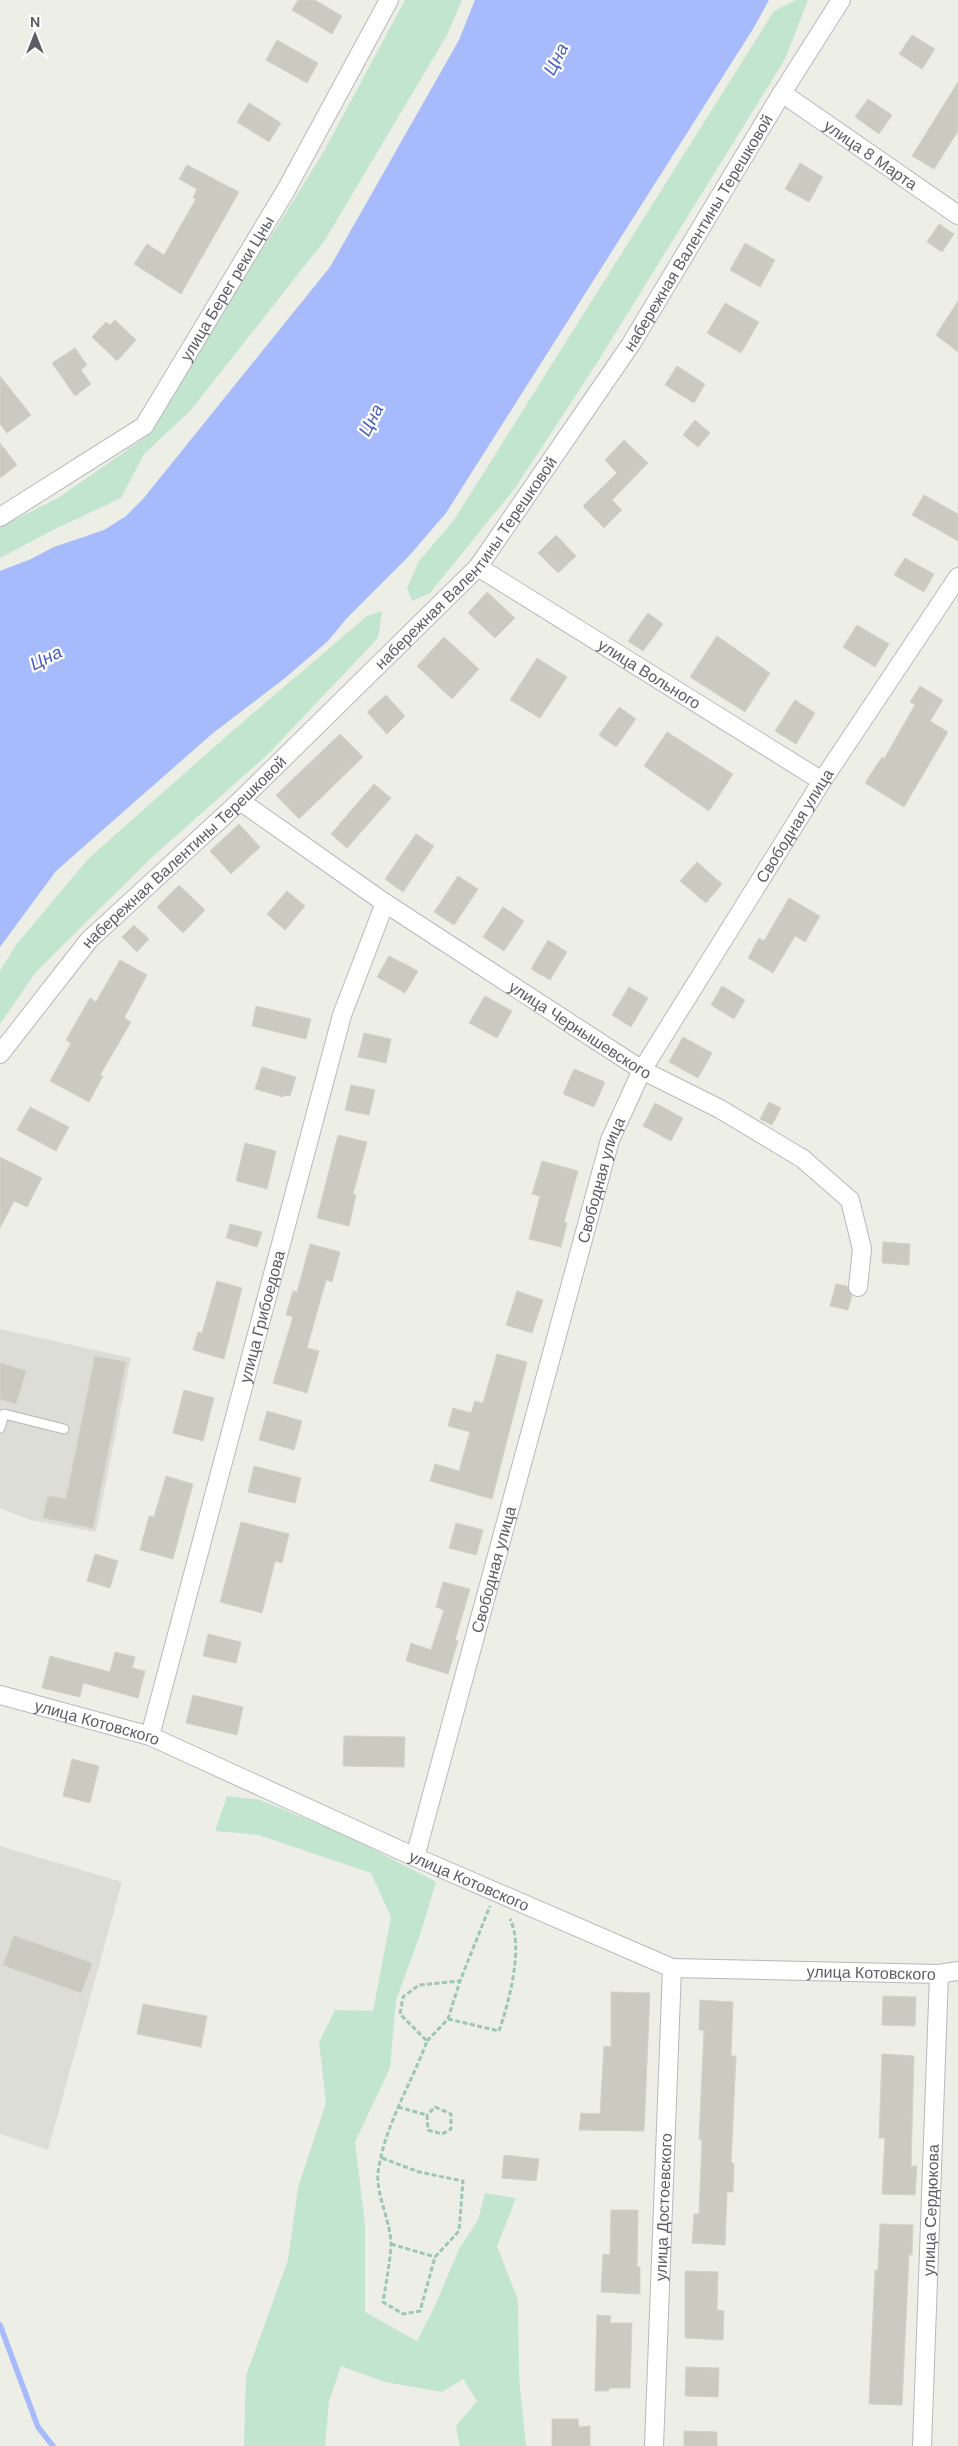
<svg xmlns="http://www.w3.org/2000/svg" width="958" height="2446" font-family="'DM Sans',sans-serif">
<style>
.industrial{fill:#ddddd7}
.green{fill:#c2e5ce}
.water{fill:#a7bbfc}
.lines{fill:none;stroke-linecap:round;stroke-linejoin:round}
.stream{stroke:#a7bbfc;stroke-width:5.5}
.building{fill:#cacac1;stroke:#d3d3c3}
.service-casing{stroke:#b7b7be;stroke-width:11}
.minor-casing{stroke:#b7b7be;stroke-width:20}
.path{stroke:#9cc6b6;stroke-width:3;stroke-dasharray:5 2.5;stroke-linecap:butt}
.service{stroke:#fff;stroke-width:9}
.minor{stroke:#fff;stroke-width:18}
.labels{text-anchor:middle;stroke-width:4.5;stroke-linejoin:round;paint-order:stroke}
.street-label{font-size:16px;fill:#5d5d65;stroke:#fff}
.water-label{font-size:18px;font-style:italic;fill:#4a5cbf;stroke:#fff}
</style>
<rect width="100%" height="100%" fill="#edeee5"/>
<g class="industrial">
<path d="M0,1329L131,1358L96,1532L30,1520L0,1508Z"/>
<path d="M0,1846L122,1882L48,2150L0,2134Z"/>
</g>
<g class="green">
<path d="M405,0H462L447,35L325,240L190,411L144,454L121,498L53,530L0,558V527L58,498L146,437L217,315L277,227L323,153Z"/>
<path d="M796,0H808L785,59L595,366L515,488L430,593L412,601L407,588L419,561L454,520L774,11Z"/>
<path d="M382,611L378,638L267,755L151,858L36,972L0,1024V971L16,945L89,858L230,733L367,616Z"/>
<path d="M227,1796L260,1800L350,1837L436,1882L420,1935L396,2000L390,2068L355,2142L365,2225V2312L417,2341L435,2306L459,2249L478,2220L485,2193L516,2198L497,2246L518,2300L519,2378L526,2446H460L456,2426L477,2401L463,2379L442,2392L385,2382L341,2366L329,2401L325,2446H244L246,2376L288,2260L298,2188L326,2103L319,2042L335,2010L373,2011L391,1917L371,1873L259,1835L215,1831Z"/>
</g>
<path class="water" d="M475,0H769L753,29L446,513L409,556L347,618L328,641L285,678L213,733L56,871L0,947V571L31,559L54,547L104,530L126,516L143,499L330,267L459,40Z"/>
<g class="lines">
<path class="stream" d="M0,2325L38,2427L53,2446"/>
</g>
<g class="building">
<path d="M298,0H315L342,16L332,34L292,10Z"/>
<path d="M912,35L935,49L922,69L899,54Z"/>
<path d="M277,40L318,63L307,83L266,60Z"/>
<path d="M958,82V131L934,169L912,156Z"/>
<path d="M868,99L892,115L879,134L855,117Z"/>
<path d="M249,103L281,123L269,142L237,122Z"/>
<path d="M800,163L823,177L809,202L785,189Z"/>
<path d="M187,165L239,192L181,294L134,264L147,244L164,255L196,199L193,198L197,189L179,179Z"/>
<path d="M939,224L954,234L942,252L927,242Z"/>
<path d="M745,243L775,260L760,287L730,270Z"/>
<path d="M958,301V352L936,335Z"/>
<path d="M725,303L759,322L741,353L707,333Z"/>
<path d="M115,320L136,340L117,361L92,337L106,322L110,325Z"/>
<path d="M75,348L87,365L81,370L91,384L75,396L52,363Z"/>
<path d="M677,366L705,384L694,403L665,385Z"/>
<path d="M0,376L31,415L7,433L0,424Z"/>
<path d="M695,420L710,433L698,447L683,435Z"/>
<path d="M624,440L648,463L612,500L622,510L604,528L583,506L617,473L605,460Z"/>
<path d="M0,443L17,465L0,478Z"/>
<path d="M924,495L958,514V541L912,515Z"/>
<path d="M556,535L576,556L558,573L538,553Z"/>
<path d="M905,558L934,574L924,592L894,575Z"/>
<path d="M487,592L515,618L495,638L468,613Z"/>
<path d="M648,613L663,624L643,651L628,641Z"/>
<path d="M857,625L889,644L875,667L843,647Z"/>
<path d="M717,636L770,673L745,712L690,677Z"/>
<path d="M444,637L479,669L452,699L417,666Z"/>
<path d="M537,658L567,677L540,718L510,700Z"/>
<path d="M920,686L943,700L930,721L948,732L904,807L865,783L882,757L884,759L915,705L910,702Z"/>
<path d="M386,695L405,716L387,734L367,712Z"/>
<path d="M795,700L815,713L796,744L775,731Z"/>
<path d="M619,707L636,719L616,747L599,735Z"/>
<path d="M667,732L733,774L709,811L644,766Z"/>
<path d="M340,734L363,757L299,819L276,795Z"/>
<path d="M374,784L391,798L347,848L331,834Z"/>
<path d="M239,824L260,847L231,874L210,851Z"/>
<path d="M416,834L434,846L403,892L385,879Z"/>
<path d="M697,862L722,884L706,903L680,881Z"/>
<path d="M458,876L478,889L454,925L434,912Z"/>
<path d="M179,885L205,910L183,933L157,907Z"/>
<path d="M287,891L305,906L285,930L267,914Z"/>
<path d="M789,898L820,916L805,942L795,936L773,973L748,958L759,938L764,941Z"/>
<path d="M503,907L524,921L504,951L483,937Z"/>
<path d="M134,925L149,939L137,952L122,937Z"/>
<path d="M548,940L567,952L550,980L531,969Z"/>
<path d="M389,956L418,971L405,993L377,977Z"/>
<path d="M120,960L147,975L124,1018L131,1022L100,1075L103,1076L89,1102L50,1081L71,1043L66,1040L90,998L96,1002Z"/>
<path d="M722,986L745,1000L734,1019L711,1005Z"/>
<path d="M629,987L648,998L631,1027L612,1015Z"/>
<path d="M485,996L512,1011L497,1038L469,1023Z"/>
<path d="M256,1006L311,1019L306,1039L252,1026Z"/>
<path d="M364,1033L391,1039L386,1063L358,1057Z"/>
<path d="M683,1037L712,1053L698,1078L669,1062Z"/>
<path d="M262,1067L296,1077L290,1096L284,1095L283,1097L255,1089Z"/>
<path d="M574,1069L605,1082L594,1107L563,1094Z"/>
<path d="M351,1085L375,1090L369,1115L345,1110Z"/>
<path d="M769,1102L781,1108L772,1125L760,1119Z"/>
<path d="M655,1103L683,1118L671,1141L643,1126Z"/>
<path d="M30,1107L69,1127L56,1151L17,1130Z"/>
<path d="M338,1135L367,1142L353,1194L356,1195L349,1226L317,1218Z"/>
<path d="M245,1143L276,1151L267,1189L236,1181Z"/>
<path d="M0,1157L42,1178L27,1207L14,1201L0,1228Z"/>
<path d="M542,1161L578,1171L564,1222L567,1223L561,1247L529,1239L540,1196L532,1194Z"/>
<path d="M230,1224L262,1232L257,1247L226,1238Z"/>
<path d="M883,1242L910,1244L909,1265L882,1263Z"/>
<path d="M310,1244L340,1252L332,1282L326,1280L307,1348L319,1351L307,1393L273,1383L293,1317L286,1315L293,1291L297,1292Z"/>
<path d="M217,1281L242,1288L224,1359L193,1350L198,1332L202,1333Z"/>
<path d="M836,1284L847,1286L852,1296L848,1310L830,1306Z"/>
<path d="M517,1291L543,1300L532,1333L506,1325Z"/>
<path d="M497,1354L527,1362L492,1499L430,1481L435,1464L459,1471L470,1432L448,1426L453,1408L471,1413L475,1401L483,1403Z"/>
<path d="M95,1356L126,1362L93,1528L43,1518L48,1496L66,1499Z"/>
<path d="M0,1363L26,1371L16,1404L0,1399Z"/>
<path d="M184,1390L214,1398L203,1441L173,1433Z"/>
<path d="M267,1411L302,1421L294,1450L259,1440Z"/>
<path d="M254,1466L301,1478L295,1503L248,1492Z"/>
<path d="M166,1476L193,1484L173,1559L140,1550L149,1516L154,1517Z"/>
<path d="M241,1522L289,1534L282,1563L275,1561L262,1613L220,1602Z"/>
<path d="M456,1523L483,1530L476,1555L449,1548Z"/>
<path d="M95,1554L118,1561L110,1588L87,1581Z"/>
<path d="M443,1582L470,1589L455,1640L458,1641L448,1674L406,1661L411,1643L431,1650L444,1610L436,1607Z"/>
<path d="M208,1634L241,1642L236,1663L203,1656Z"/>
<path d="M115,1652L135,1657L132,1668L145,1671L138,1698L83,1683L80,1697L42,1688L50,1656L110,1672Z"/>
<path d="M193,1695L243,1707L237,1735L186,1723Z"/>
<path d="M344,1736L405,1737L404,1767L343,1766Z"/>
<path d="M72,1759L99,1766L90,1803L63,1796Z"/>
<path d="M14,1936L92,1963L81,1993L3,1965Z"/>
<path d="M611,1992L650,1993L644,2131L579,2130L581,2113L600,2114L604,2046L611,2047Z"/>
<path d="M883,1996L916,1997L915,2026L882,2025Z"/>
<path d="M700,2000L733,2002L731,2056H736L731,2163H734L733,2192H727L725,2245L692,2243L694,2214H699L702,2140L699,2139L704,2030H699Z"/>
<path d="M143,2004L207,2016L201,2047L137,2034Z"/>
<path d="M882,2054L914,2056L911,2166H917L915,2195L882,2194L885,2138H879Z"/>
<path d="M504,2155L539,2159L536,2181L502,2178Z"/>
<path d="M611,2210H638L637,2267H640V2294L601,2292L603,2254L610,2255Z"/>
<path d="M880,2224L913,2225L912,2255H909L902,2405L869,2404L875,2270H878Z"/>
<path d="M685,2271L718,2272L717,2310L724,2311L723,2340L685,2338Z"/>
<path d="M597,2315L611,2316L610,2323H632L630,2388H610L608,2391H595Z"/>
<path d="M686,2367L719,2368L718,2397L685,2396Z"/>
<path d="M552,2419H578L579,2427L590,2426V2446H552Z"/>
<path d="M684,2431L717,2432V2446H684Z"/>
</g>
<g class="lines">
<g class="service-casing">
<path id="service" d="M0,1428L4,1414L64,1429"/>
</g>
<g class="minor-casing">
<g id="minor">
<path id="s1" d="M782,93L958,215"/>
<path id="s2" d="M0,517L144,426L286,190L389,0"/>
<path id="s3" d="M478,567L822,781"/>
<path id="s4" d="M240,801L385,903L642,1070L720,1109L803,1159L850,1200L862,1249L858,1287"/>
<path id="s5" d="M0,1054L89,940L240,801L478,567L631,344L782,93L841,0"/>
<path id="s6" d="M0,1695L150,1736L415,1857L672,1968L939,1974L958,1971"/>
<path id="s7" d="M150,1736L342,1015L385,903"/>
<path id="s8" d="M415,1857L610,1140L642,1070L822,781L958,577"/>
<path id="s9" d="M654,2446L672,1968"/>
<path id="s10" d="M922,2446L939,1974"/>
</g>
</g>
<g class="path">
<path d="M448,2019L499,2031C509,2002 524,1947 510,1919"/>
<path d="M427,2041L448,2019L460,1981"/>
<path d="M398,2107L427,2115L428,2130L442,2134L451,2129V2114L435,2107L427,2115"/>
<path d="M382,2158L419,2172L463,2181L459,2231L435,2257L420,2311L403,2314L383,2302C386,2283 390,2263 391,2245C391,2222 376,2195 378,2173C384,2126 411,2085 427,2041L400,2014L403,1997L419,1985L460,1981L490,1906"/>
<path d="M391,2244L435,2257"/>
</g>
<use href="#service" class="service"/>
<use href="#minor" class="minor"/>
</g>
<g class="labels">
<g class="street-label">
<text dy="6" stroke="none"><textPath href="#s1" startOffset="108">улица 8 Марта</textPath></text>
<text dy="6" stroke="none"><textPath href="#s5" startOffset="1084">набережная Валентины Терешковой</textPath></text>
<text dy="6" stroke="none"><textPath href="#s2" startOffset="331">улица Берег реки Цны</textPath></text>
<text dy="6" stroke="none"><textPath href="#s5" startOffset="679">набережная Валентины Терешковой</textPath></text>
<text dy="6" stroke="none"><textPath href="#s3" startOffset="202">улица Вольного</textPath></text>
<text dy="6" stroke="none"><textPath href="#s8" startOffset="1108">Свободная улица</textPath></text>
<text dy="6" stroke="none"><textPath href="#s5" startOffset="274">набережная Валентины Терешковой</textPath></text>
<text dy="6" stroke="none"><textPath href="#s4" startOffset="410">улица Чернышевского</textPath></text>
<text dy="6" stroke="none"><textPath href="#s8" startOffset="702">Свободная улица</textPath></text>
<text dy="6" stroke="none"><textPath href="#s7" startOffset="434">улица Грибоедова</textPath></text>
<text dy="6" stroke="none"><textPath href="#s8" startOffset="298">Свободная улица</textPath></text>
<text dy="6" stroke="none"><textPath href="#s6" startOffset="101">улица Котовского</textPath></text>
<text dy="6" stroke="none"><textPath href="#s6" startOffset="506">улица Котовского</textPath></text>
<text dy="6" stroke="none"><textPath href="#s6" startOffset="926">улица Котовского</textPath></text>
<text dy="6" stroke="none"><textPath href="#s9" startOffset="239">улица Достоевского</textPath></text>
<text dy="6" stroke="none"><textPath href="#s10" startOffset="236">улица Сердюкова</textPath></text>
</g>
<g class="water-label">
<text transform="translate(556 59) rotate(-63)" y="6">Цна</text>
<text transform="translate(371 420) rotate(-63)" y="6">Цна</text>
<text transform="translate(46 658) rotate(-26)" y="6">Цна</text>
</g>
</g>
<g transform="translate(35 35)" stroke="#ffffff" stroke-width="4" paint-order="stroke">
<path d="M0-4L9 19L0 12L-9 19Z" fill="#5d5d65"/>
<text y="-8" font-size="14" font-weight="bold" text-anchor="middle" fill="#5d5d65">N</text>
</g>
</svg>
